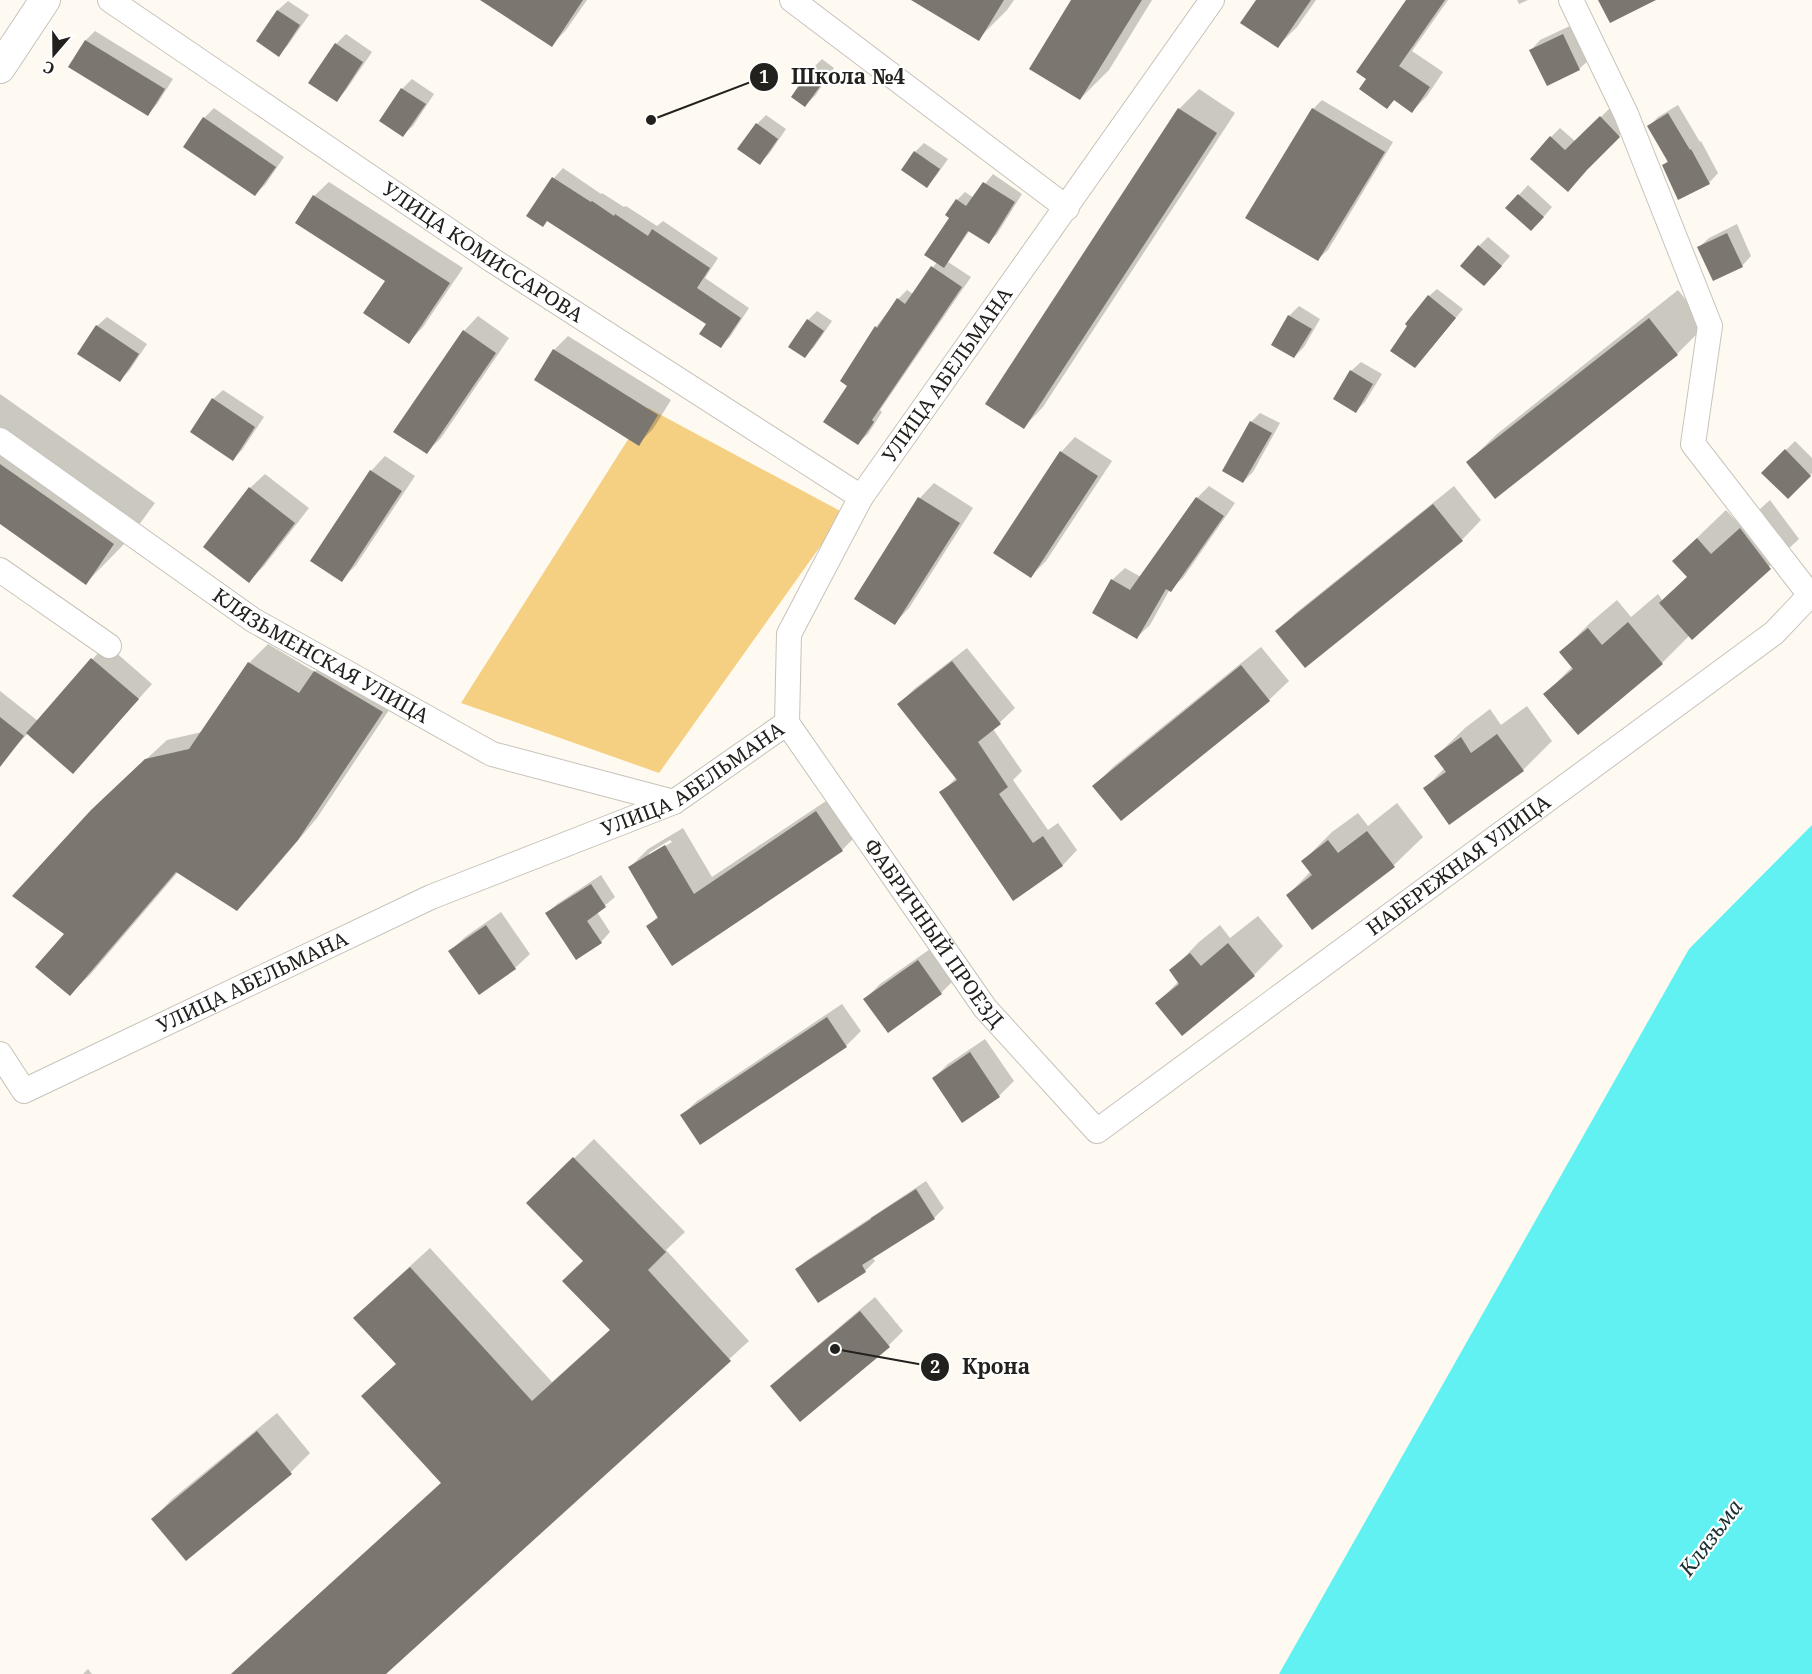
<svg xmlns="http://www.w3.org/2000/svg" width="1812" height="1674" font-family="'Noto Serif',serif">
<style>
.green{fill:#f5d082}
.water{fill:#62f1f2}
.shadow{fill:#0003;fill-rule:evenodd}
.building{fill:#7b7770}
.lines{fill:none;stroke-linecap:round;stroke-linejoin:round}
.minor-casing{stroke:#c7c3bb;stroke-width:26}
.major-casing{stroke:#c7c3bb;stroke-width:32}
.minor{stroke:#fff;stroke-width:24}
.major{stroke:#fff;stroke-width:30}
.labels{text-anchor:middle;stroke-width:4.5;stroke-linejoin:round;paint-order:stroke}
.street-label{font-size:20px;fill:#22211e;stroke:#fff}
.water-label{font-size:21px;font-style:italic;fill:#193131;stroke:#fff}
.leader{fill:none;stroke:#22211e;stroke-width:2}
.callout-dot{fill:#22211e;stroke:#fff;stroke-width:2}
.mark-label{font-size:18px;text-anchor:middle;font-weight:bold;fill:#fff}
.callout-label{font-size:21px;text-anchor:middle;font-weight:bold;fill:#22211e;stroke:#fff;stroke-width:4.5;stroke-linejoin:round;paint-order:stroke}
</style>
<rect width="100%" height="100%" fill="#fefaf1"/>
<path class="green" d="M648,408L844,513L659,773L461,703Z"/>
<path class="water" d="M1812,825V1674H1279L1689,949Z"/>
<g class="shadow">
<path d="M504,0H587L566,30L552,45Z"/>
<path d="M914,0H1014L1007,10L978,39Z"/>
<path d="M1073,0H1152L1109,70L1080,99Z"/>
<path d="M1258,0H1316L1297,27L1278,46Z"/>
<path d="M1408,0H1448L1412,51L1443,72L1427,96L1412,111L1395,99L1387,107Z"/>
<path d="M1517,0H1528L1519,4Z"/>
<path d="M288,1L309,15L288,45L279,55L258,41L278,10Z"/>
<path d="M1572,25L1589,60L1579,69L1531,50L1540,40Z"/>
<path d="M95,31L173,79L157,104L148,114L70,66L86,40Z"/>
<path d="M346,34L372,52L346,90L337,100L336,44Z"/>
<path d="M822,59L834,68L815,96L805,105L793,96L812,69Z"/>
<path d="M412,79L434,94L413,126L403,135L381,120L403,88Z"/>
<path d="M1199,89L1235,113L1043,407L1024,427L987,403L1179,109Z"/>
<path d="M1322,100L1393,142L1328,250L1318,259L1313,109Z"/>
<path d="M1678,105L1700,142L1701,141L1718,173L1709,183L1663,165L1669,160L1649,126L1658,117Z"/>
<path d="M214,108L284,157L265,185L255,194L185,147L204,118Z"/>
<path d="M1610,108L1628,127L1596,159L1568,190L1551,137L1560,128L1576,142Z"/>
<path d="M766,115L786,129L769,154L759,163L757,124Z"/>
<path d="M924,143L948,159L936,176L927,186L915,152Z"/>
<path d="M563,168L601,194L602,193L624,207L626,206L657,226L663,221L718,258L705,278L749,308L730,337L720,346L708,323L548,220L529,215L554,178Z"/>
<path d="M993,174L1022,194L997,234L989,242L970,230L948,262L971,277L880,410L882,412L868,434L858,443L849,386L842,381L876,327L898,299L907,290L913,294L937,262L957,200L965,192L974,198Z"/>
<path d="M329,182L463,268L423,327L409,342L387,281L314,196Z"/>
<path d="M1528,185L1552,207L1541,220L1519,195Z"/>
<path d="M1737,224L1751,256L1742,266L1699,247L1709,238Z"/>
<path d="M1488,237L1510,256L1494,275L1479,246Z"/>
<path d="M1437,289L1463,309L1422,359L1429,296Z"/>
<path d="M1678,290L1706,325L1677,354L1468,462L1497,434Z"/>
<path d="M1299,306L1320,319L1304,347L1294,357L1289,316Z"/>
<path d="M817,311L832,321L814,347L805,356L808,320Z"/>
<path d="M478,316L509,338L441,438L427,452L464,331Z"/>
<path d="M107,317L147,344L129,371L119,380L97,326Z"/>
<path d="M568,336L671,400L653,429L638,444L554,350Z"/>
<path d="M1361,362L1382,374L1365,402L1355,412L1351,371Z"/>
<path d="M223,390L264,417L242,450L233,459L213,399Z"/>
<path d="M0,394L155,503L127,541L86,583L0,522Z"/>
<path d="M1260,413L1280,423L1253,472L1243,482L1251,422Z"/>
<path d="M1075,437L1112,461L1046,561L1031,576L1061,452Z"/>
<path d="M1795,441L1812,458V473L1788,497L1763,473Z"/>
<path d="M385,456L415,476L356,565L342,580L371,471Z"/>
<path d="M265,474L309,508L264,566L249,581L250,488Z"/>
<path d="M934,483L973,508L909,608L895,623L856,598L920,498Z"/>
<path d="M1209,486L1235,503L1183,578L1170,589L1150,625L1137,637L1112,580L1125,568L1141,577L1197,498Z"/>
<path d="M1454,486L1481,520L1462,540L1277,631L1297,612Z"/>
<path d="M1770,500L1799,539L1692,638L1690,635L1662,663L1578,733L1545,694L1573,666L1561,652L1590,623L1617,600L1631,617L1658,594L1663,601L1688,576L1674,561L1703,532L1726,510L1741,526Z"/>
<path d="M106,644L152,684L73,772L28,733L8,755L0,749V691L38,721Z"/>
<path d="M268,644L315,672L335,652L401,692L317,818L256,890L237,909L178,872L90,975L70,994L66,934L112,791L167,740L202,732L249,663Z"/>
<path d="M1261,647L1289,681L1269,700L1094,786L1114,766Z"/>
<path d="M967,648L1015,708L993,729L1022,771L1013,780L1048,830L1058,823L1077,850L1063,865L1014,899L941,793L957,777L899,704L914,689Z"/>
<path d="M1527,706L1552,741L1523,770L1425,788L1445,768L1436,756L1465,728L1490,709L1501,725Z"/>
<path d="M835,795L860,832L842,850L673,964L648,926L659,915L630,867L648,849L683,828L712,877ZM670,840L672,842L649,856V853Z"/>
<path d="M1397,803L1423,837L1394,865L1288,895L1311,871L1303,861L1332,832L1358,813L1368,826Z"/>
<path d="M601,875L615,897L597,912L610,932L601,942L547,914L557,904Z"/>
<path d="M501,912L530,954L515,968L450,951L465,937Z"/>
<path d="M1258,916L1283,946L1254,975L1157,1003L1179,981L1171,971L1199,942L1220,925L1230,938Z"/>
<path d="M933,947L956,978L941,993L888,1031L865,999L880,984Z"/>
<path d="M842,1004L861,1031L846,1046L682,1115L697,1101Z"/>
<path d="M985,1039L1014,1081L999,1096L934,1078L948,1064Z"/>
<path d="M594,1139L685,1232L666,1250L749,1341L384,1674H231L442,1482L397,1363L356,1318L375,1298L430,1248L552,1382L611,1329L585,1261L528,1203Z"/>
<path d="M926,1181L944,1208L934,1218L872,1257L875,1261L865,1271L819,1301L797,1269L807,1260Z"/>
<path d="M875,1297L903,1331L888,1346L772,1386L786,1372Z"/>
<path d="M277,1413L310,1453L291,1472L153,1519L172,1499Z"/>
<path d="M88,1669L92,1674H83Z"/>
</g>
<g class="building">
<path d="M480,0H583L552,47Z"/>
<path d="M911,0H1004L979,41Z"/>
<path d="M1071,0H1142L1080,100L1029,69Z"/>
<path d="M1256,0H1311L1278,48L1240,23Z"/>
<path d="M1406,0H1445L1399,66L1430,87L1412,113L1394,100L1387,109L1359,89L1366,79L1356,72Z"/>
<path d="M1598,0H1656L1610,23Z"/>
<path d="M277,10L300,25L279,57L256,41Z"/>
<path d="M1563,34L1580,70L1547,86L1529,50Z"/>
<path d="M85,40L165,89L148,116L68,67Z"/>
<path d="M335,43L363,62L337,102L308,83Z"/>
<path d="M811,68L826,78L805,107L791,97Z"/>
<path d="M401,88L426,104L403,137L379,121Z"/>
<path d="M1178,108L1217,133L1024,429L985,404Z"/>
<path d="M1312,108L1385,152L1318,261L1245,218Z"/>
<path d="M1668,113L1690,150L1691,149L1710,184L1678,200L1662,165L1668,162L1647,126Z"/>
<path d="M1600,116L1620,137L1587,170L1568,192L1530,159L1550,136L1565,150Z"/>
<path d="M203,117L276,167L255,196L183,147Z"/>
<path d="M756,123L778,139L760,165L737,149Z"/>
<path d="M914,151L940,169L927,188L901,170Z"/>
<path d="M552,177L591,202L592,201L614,216L615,214L648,236L652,229L710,268L697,288L741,318L721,348L699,334L706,324L547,221L543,227L526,216Z"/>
<path d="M983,182L1015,202L989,244L968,231L944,268L924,255L949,218L945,215L956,199L966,206Z"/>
<path d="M1518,194L1544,217L1531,231L1505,208Z"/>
<path d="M313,195L450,283L409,344L363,313L385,281L295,223Z"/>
<path d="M1727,233L1743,267L1713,281L1697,247Z"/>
<path d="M1478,245L1502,266L1484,286L1460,266Z"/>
<path d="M931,266L962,287L872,420L874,422L858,445L823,422L847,386L840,381L875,326L877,328L897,298L905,304Z"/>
<path d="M1428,295L1456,318L1415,368L1390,351L1407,326L1405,324Z"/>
<path d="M1288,315L1312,329L1294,358L1271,345Z"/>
<path d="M1649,318L1678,355L1495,499L1466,462Z"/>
<path d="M807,319L824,331L805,358L788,347Z"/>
<path d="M96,325L139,354L120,382L77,354Z"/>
<path d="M463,330L496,353L427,454L393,432Z"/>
<path d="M553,349L658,415L639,446L534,380Z"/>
<path d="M1350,370L1373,384L1356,413L1333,399Z"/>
<path d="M212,398L255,427L233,461L190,432Z"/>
<path d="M1250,421L1272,433L1243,483L1222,471Z"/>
<path d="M1785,449L1811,476L1788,499L1761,473Z"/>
<path d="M1060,451L1098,476L1031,578L993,553Z"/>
<path d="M0,464L114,544L86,585L0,524Z"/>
<path d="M370,470L402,491L342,582L310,561Z"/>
<path d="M249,487L295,523L249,583L203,547Z"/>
<path d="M918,497L960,523L895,625L854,599Z"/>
<path d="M1196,497L1224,516L1171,592L1166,589L1137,639L1092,613L1111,579L1130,590Z"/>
<path d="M1433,504L1463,541L1305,668L1275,631Z"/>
<path d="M1740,528L1771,569L1692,640L1659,603L1687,577L1672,561L1697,538L1711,554Z"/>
<path d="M1628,622L1663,664L1578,735L1543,694L1573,669L1559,652L1588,628L1602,645Z"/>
<path d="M91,658L139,699L73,774L26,733Z"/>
<path d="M952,661L1001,724L978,742L1008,787L999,794L1033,843L1043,836L1063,866L1013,901L939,792L957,780L897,704Z"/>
<path d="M248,662L299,693L314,671L383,712L298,840L237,911L176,872L70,996L35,967L64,934L12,896L91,810L145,759L189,749Z"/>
<path d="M1241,665L1270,701L1121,821L1092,786Z"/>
<path d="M0,717L24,736L0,767Z"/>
<path d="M1497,734L1524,771L1449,825L1423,788L1446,772L1434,756L1461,737L1471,753Z"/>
<path d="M816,811L843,851L672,966L646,926L658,918L628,867L665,845L694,894Z"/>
<path d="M1367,831L1395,867L1312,930L1286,895L1312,875L1301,861L1328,840L1338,853Z"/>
<path d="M591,884L606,907L587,921L602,943L576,960L545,913Z"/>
<path d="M486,925L516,969L479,995L448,951Z"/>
<path d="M1228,943L1255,976L1182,1036L1155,1003L1179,984L1169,970L1190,953L1201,966Z"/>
<path d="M918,960L942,994L888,1033L863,999Z"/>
<path d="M827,1017L847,1047L700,1145L680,1115Z"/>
<path d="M970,1052L1000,1097L962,1123L932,1078Z"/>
<path d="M573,1157L666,1252L648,1270L731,1361L386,1674H231L441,1483L361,1396L396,1364L353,1318L410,1267L532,1401L610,1330L562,1281L583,1261L526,1203Z"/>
<path d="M916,1189L935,1219L862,1265L866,1272L818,1303L795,1269L871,1219V1218Z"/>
<path d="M860,1311L890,1347L800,1422L770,1386Z"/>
<path d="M257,1431L292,1474L186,1561L151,1519Z"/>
</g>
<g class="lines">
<g class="minor-casing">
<g id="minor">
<path id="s1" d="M110,0L492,260L861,497"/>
<path d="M792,0L1067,208"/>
<path d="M1571,0L1626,114L1710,326L1693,444L1810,595"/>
<path id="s2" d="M0,440L253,620L492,754L674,802"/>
<path d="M0,570L109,646"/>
<path id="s3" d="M787,723L985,1008L1097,1131L1774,633L1812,593"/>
<path id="s4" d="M0,1054L24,1091L431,897L674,802L787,723L789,634L861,497L1212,0"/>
</g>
</g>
<g class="major-casing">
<path id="major" d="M0,68L45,0"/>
</g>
<use href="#minor" class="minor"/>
<use href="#major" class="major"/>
</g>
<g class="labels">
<g class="street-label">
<text dy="7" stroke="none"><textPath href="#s1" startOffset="450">УЛИЦА КОМИССАРОВА</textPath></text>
<text dy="7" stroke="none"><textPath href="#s4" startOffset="1287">УЛИЦА АБЕЛЬМАНА</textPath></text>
<text dy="7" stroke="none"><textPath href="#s2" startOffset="387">КЛЯЗЬМЕНСКАЯ УЛИЦА</textPath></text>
<text dy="7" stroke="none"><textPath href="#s4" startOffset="783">УЛИЦА АБЕЛЬМАНА</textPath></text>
<text dy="7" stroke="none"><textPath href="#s3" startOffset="962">НАБЕРЕЖНАЯ УЛИЦА</textPath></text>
<text dy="7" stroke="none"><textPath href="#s3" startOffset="256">ФАБРИЧНЫЙ ПРОЕЗД</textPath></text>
<text dy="7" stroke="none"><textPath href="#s4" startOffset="297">УЛИЦА АБЕЛЬМАНА</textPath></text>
</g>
<g class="water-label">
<text transform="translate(1711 1538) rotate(-53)" y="7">Клязьма</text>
</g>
</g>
<path class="leader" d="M651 120L764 77M835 1349L935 1367"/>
<g class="callout-dot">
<circle cx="651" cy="120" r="6"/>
<circle cx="835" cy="1349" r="6"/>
<circle cx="764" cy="77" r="15"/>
<circle cx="935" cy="1367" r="15"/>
</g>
<g class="mark-label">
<text x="764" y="83">1</text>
<text x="935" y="1373">2</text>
</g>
<g class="callout-label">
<text x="848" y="84">Школа №4</text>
<text x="996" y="1374">Крона</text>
</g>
<g transform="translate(54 54) rotate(200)" stroke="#ffffff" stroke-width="4.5" paint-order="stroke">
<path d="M0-4.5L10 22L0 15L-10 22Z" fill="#22211e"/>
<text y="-9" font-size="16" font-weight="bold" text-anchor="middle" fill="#22211e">С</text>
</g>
</svg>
